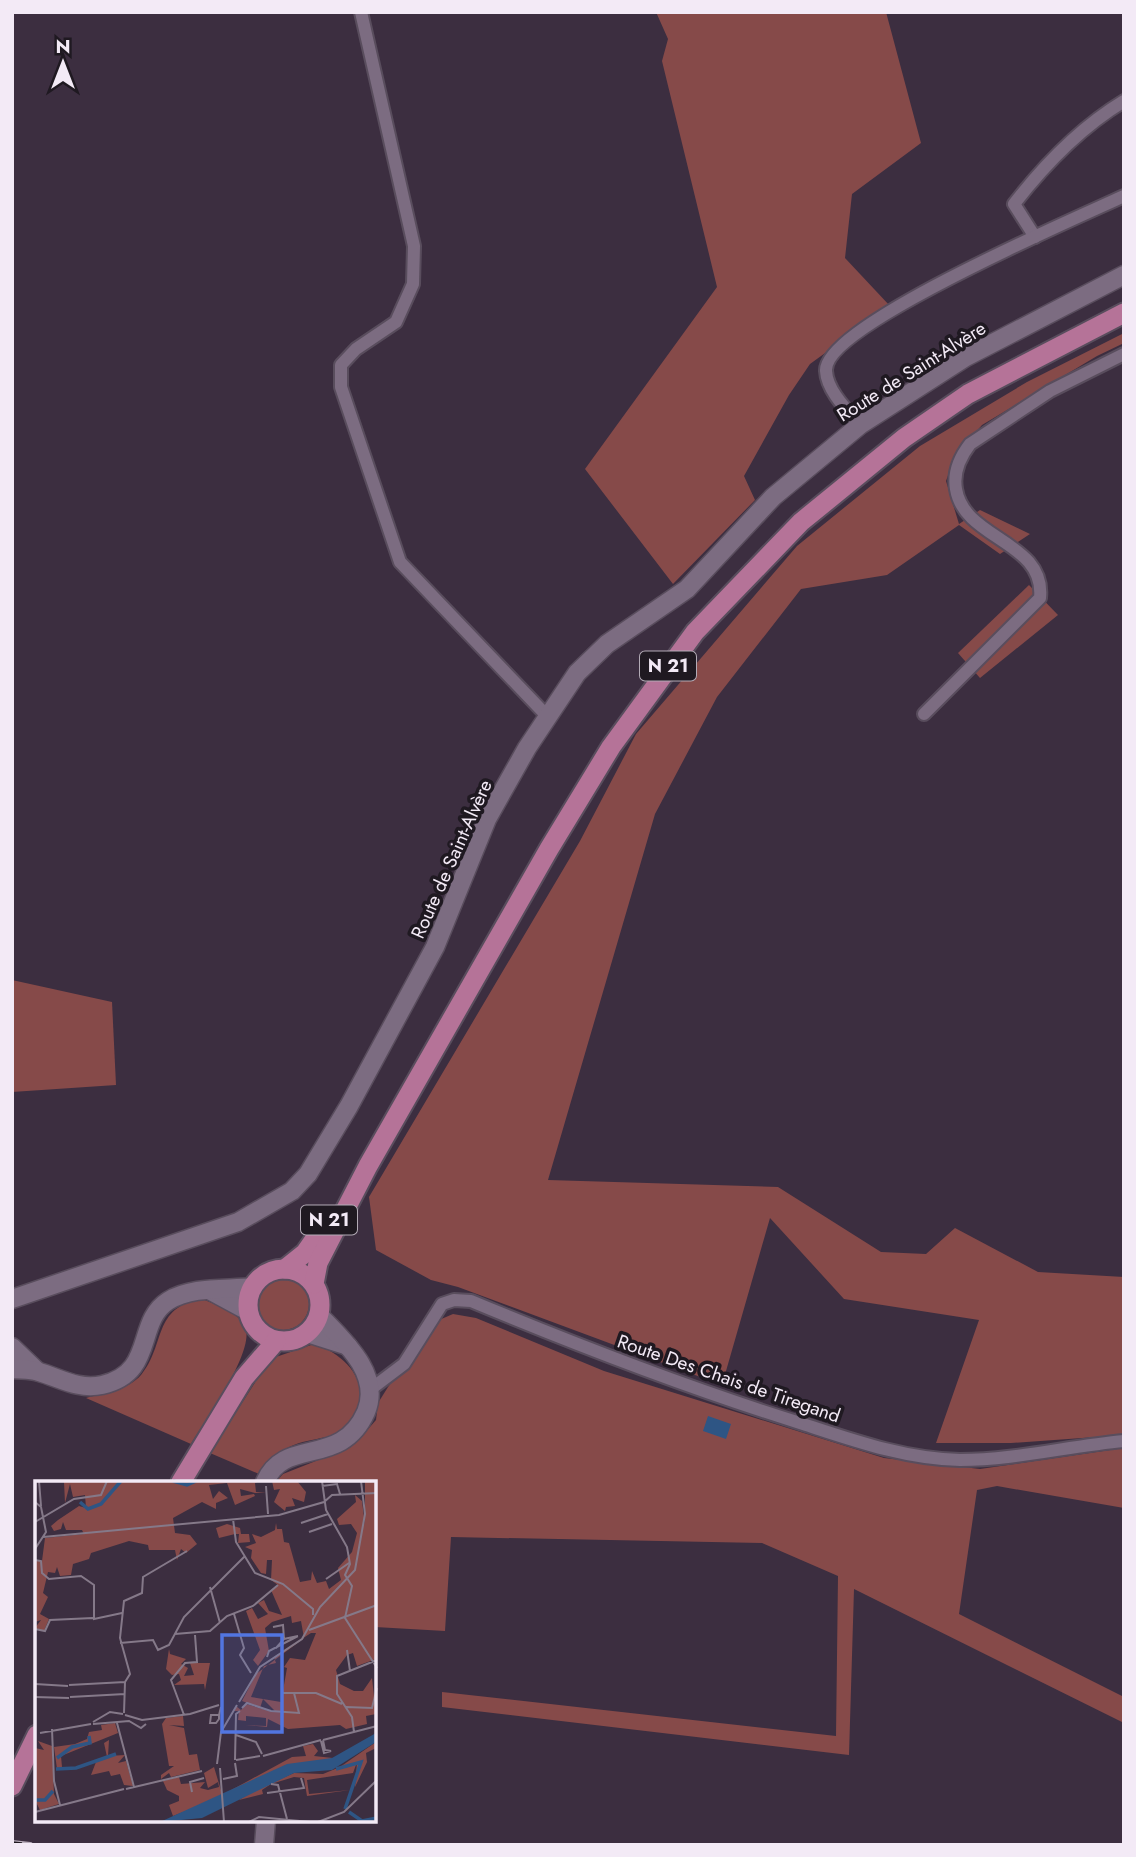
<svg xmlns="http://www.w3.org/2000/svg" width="1136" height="1857" font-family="Jost,sans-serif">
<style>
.green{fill:#864a49}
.water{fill:#2e5584}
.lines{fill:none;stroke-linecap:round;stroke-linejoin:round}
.street-casing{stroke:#594d5d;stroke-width:16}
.secondary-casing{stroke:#594d5d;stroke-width:21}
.primary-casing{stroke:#594d5d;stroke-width:23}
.street{stroke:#7c6c81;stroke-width:12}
.secondary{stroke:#7c6c81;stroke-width:18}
.primary{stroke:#b57398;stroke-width:19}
.rail-casing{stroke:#b9aebc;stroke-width:6}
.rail{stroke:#1f1921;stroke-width:3.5;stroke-dasharray:10;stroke-linecap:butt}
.labels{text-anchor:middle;stroke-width:7;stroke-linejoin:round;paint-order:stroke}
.shield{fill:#1f1921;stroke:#b3abb6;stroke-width:2}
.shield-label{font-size:18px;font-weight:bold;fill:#f3eaf6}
.street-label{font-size:19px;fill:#f3eaf6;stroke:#1f1921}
.inset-river{fill:none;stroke:#2e5584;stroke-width:3.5}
.inset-road{fill:none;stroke:#857989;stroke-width:2}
.view{fill:#5275e0;fill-opacity:0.15;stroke:#5275e0;stroke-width:3.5}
.inset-edge{fill:none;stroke:#f3eaf6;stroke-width:3.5}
</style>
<rect width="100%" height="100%" fill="#3c2e40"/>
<g class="green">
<path d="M656,12H886L921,143L852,194L845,258L890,306L810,364L789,395L744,476L755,500L673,584L585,469L717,287L662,61L668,39Z"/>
<path d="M1124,333V343L1097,356L982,425L955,456L946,481L959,524L980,510L1030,534L1000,554L959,525L887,575L801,589L717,697L655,814L548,1180L778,1187L881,1252L926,1254L955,1228L1038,1272L1124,1277V1435L1011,1443H936L979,1320L844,1299L770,1218L722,1385L458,1287L431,1280L376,1250L369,1197L580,841L636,734L797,546L920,446L1027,382Z"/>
<path d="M1029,585L1058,615L980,678L958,653Z"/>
<path d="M12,980L112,1002L116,1085L12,1092Z"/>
<circle cx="283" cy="1304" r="26"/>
<path d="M202,1299C215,1304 235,1311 244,1324C259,1347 204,1422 191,1444L86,1398C104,1393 128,1390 141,1375C166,1345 152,1307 202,1299Z"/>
<path d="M453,1314L476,1318L604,1371L884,1458L980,1469L1124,1448V1508L997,1486L977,1490L959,1614L1124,1697V1723L854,1589L849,1755L442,1707V1692L836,1736L838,1576L762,1543L451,1537L445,1631L375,1627L374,1482H276L283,1474L346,1449L362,1436L376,1420L378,1403L388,1387L439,1320Z"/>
<path d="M314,1344C357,1358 381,1401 337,1433C332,1437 324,1437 317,1439C289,1444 276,1451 259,1474L210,1453L270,1359Z"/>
</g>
<path class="water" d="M708,1416L731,1424L726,1439L703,1431Z"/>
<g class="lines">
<g class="street-casing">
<g id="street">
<path d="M361,12L414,246L413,284L396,322L356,349L341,365V387L400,562L548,717"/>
<path d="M1035,237L1014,204C1045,164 1081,127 1124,101"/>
<path d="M860,425C848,411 827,391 826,371C823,326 1079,217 1124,196"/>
<path d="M924,714L1040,598C1046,541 964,540 956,489C953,472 960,457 970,444L1050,391L1124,354"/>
<path d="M371,1389L404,1364L442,1304L454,1300L471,1301C579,1346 688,1388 800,1423C852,1440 905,1459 960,1460C1015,1460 1069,1446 1124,1441"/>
</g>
</g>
<g class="secondary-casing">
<g id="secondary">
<path d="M211,1291L248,1311"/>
<path d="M12,1299L238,1222L292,1191L308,1174L349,1106L435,947L487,819L527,748L577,673L607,644L687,589L773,497L860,425L966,357L1124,275"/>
<path d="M307,1333L348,1346"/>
<path d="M12,1347L37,1371"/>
<path d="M12,1369C21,1370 31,1369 39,1372C60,1378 78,1390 102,1385C156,1373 135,1322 168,1301C192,1286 226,1290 253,1287"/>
<path d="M265,1482C284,1436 341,1469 366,1412C382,1374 343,1340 319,1315"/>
<path d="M264,1845L266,1820"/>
</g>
</g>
<g class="primary-casing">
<g id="primary">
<circle cx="284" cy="1305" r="36"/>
<path d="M285,1269L305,1253L328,1220"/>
<path d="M314,1284L318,1263L368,1166L549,849L611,747L695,632L801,522L904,438L968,394L1124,313"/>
<path d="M181,1482L244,1378L276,1341"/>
<path d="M12,1786L37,1735"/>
</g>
</g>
<use href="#street" class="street"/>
<use href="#secondary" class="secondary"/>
<use href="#primary" class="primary"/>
<g class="rail-casing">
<path id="rail" d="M12,1843L30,1845"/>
</g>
<use href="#rail" class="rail"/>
</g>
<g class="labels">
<g class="shield">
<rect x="640" y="651.5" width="56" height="29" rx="5"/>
<rect x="301" y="1205.5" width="56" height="29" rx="5"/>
</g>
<g class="shield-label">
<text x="668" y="672">N 21</text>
<text x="329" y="1226">N 21</text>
</g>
<g class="street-label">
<text transform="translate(911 371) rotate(-32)" y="7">Route de Saint-Alvère</text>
<text transform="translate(451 859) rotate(-66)" y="7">Route de Saint-Alvère</text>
<text transform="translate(729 1378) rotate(19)" y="7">Route Des Chais de Tiregand</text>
</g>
</g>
<g transform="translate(35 1481)">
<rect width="341" height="341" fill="#3c2e40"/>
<path d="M23,0H225L220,2L221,11L231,12H220L205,8L206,15L219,13L220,15L200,24L192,2L174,4L178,18L184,10L193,17L181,22V28L167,21L138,37L140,52L155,54L162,63L151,72L146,68L142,79L140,69H114L113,64L94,60L56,72L54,78L38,83L36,94L25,95L22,86L20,92L13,91L8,112L13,116L5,133L14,138L9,150L0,147L6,139L0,141V80H7L10,57L49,53L47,49H31L28,41L26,48L19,50L16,45L23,39L44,25L51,27L50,14L38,16L35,3L30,22L29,1ZM237,0H262L271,11L269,21L257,17L260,25L251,26L250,30L239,21L245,8L239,9ZM330,0L341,2V178L322,185L318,172L312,174L301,189L305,203L319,210H328L337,197L341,233L331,235L332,243L311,248L305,244L253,248L233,238L232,246L210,244L231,245V237L211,235V240L203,239L204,230H198L201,225L206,229L211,223L234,230L241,231L228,218L225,227L207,220L221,193L269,157L266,140L257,142L256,135L237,141L230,147L234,170L223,185L218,179L225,169L211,130L217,127L223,138L233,133L223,122L229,119L234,130L247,134L236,109L243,104L236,99L237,79H232L231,93L226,92L216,77L217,69L210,66L221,62L217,53L226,56L240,49L241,42L242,48H247L249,61L254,62L265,101L276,99L277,90L282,102L291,100L294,108L306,99L303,87L317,71L322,52L316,43L304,44L302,38L321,21L320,14L327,20L330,44ZM276,152H281L270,179L255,177L249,186L252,187L246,221L216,216L229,185L241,182L239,176ZM192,43L205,47L206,53H214L215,61L203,62L204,53H200L184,57L181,47ZM134,168L135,173L151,178L146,183L153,187L149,195L159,194L155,182H175L170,209L169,203L139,204L146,199L144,193L137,194L131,188ZM148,235L149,245L134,244L149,247L154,274L162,273L165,289L136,296L134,292L126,298V294L139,285H134L127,243L131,237ZM80,242L83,252L26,275L27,286L40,287L72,276L69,262L74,259L73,275L90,274L83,282L91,280L98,305L89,304L85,293L76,295L74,290L56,294L61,281L35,289L22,288L19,266L40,263L52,258L54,251L67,249L66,244ZM3,260L17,265L19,313L24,323L5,329L0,319V267L9,269ZM341,261V267L331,272L332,281L320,306L322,281L318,292L272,299L274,313L315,309L272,315L269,297L259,296L236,303L227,309L228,313L204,319L216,311L259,292L288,293L305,286ZM278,263L283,270L279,275L298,277L190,315L189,313L257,276L271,275L268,265ZM179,286L188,316L138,335L134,324L144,320V315L132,309L128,300L144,296L146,303L170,301L165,307L173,309L184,306L183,301L173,307L169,292Z" fill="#864a49" fill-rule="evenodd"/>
<path d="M341,252V261L297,289L259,292L167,337L125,341L252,283L297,277Z" fill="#2e5584"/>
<path class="inset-river" d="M138,0L152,4L161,0M45,21L53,28L66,23L86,0M22,277L37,266L55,262L54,255M21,288L41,287L81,273M301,288L326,281L310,328M0,319H10L18,310M314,331L327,340L342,337"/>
<path class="inset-road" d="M4,0L6,25M287,0L291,29L312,66L315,83L310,94L317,105L310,137L342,187M231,5L233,33M287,5L302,3L305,13M0,21L6,26L11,51L0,68M198,38L201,61L220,92L248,103L278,128V134M0,41L39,18L66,14L72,0M266,42L293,33M274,51L297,43M8,56L244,34L289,21L297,14L342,12M0,79L6,80L7,92L14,98L46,95L59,104V138L87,132M291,98L314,82M175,106L185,142M199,133L209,167L205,174L216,192M238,146L248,144L249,158M0,148L10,150L15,139L58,137M274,149L342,124M140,153L175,150L192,135L218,125L243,104M85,162L118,159L123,169L134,164L149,136L210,75M241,167L249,158L263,155M312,169L315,190M232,176L234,170L263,155M0,203L33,205M34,204L90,201M248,212H281L307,223M0,216L34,217M35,216L90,213M204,221L225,186L267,158L285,126L320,89L330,33L326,0M311,226L337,227L342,207M207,227L212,222L236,230L264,232L259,212M89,232L90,201L95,193L85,157L89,120L107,112L108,96L152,70M90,234L107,239L155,233L184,224M149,234L136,199L150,182L162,181L160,154M184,234H176L175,242H181L184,238V234L186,226M58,241L75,231L88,233M82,242L99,306M58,243L94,240L106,247L111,243M17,248L19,300L25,324M319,251L317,236L302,213V195L342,179M5,252L56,243M201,254L221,261L227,273M288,259L342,245M286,260L289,272L296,270L290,269L288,259M228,275L286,259M200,279L201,233L205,230M201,279L225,275M182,283L186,251L202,224M185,287L189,341M188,298L202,295L200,282M236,303L243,304L252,338M91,308L167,290M157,311L155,301L169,297M232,312L269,307L266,297M0,331L89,308M214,341L224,336L275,341M283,341L309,331L342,299"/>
<path class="view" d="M187,154H247V251H187Z"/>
<rect width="341" height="341" class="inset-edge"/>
</g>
<rect width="1136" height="1857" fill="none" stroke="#f3eaf6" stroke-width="28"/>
<g transform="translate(63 63)" stroke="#1f1921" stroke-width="5" paint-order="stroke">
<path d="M0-5L12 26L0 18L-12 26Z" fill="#f3eaf6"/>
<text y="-10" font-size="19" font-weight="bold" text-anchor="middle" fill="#f3eaf6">N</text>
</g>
</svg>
